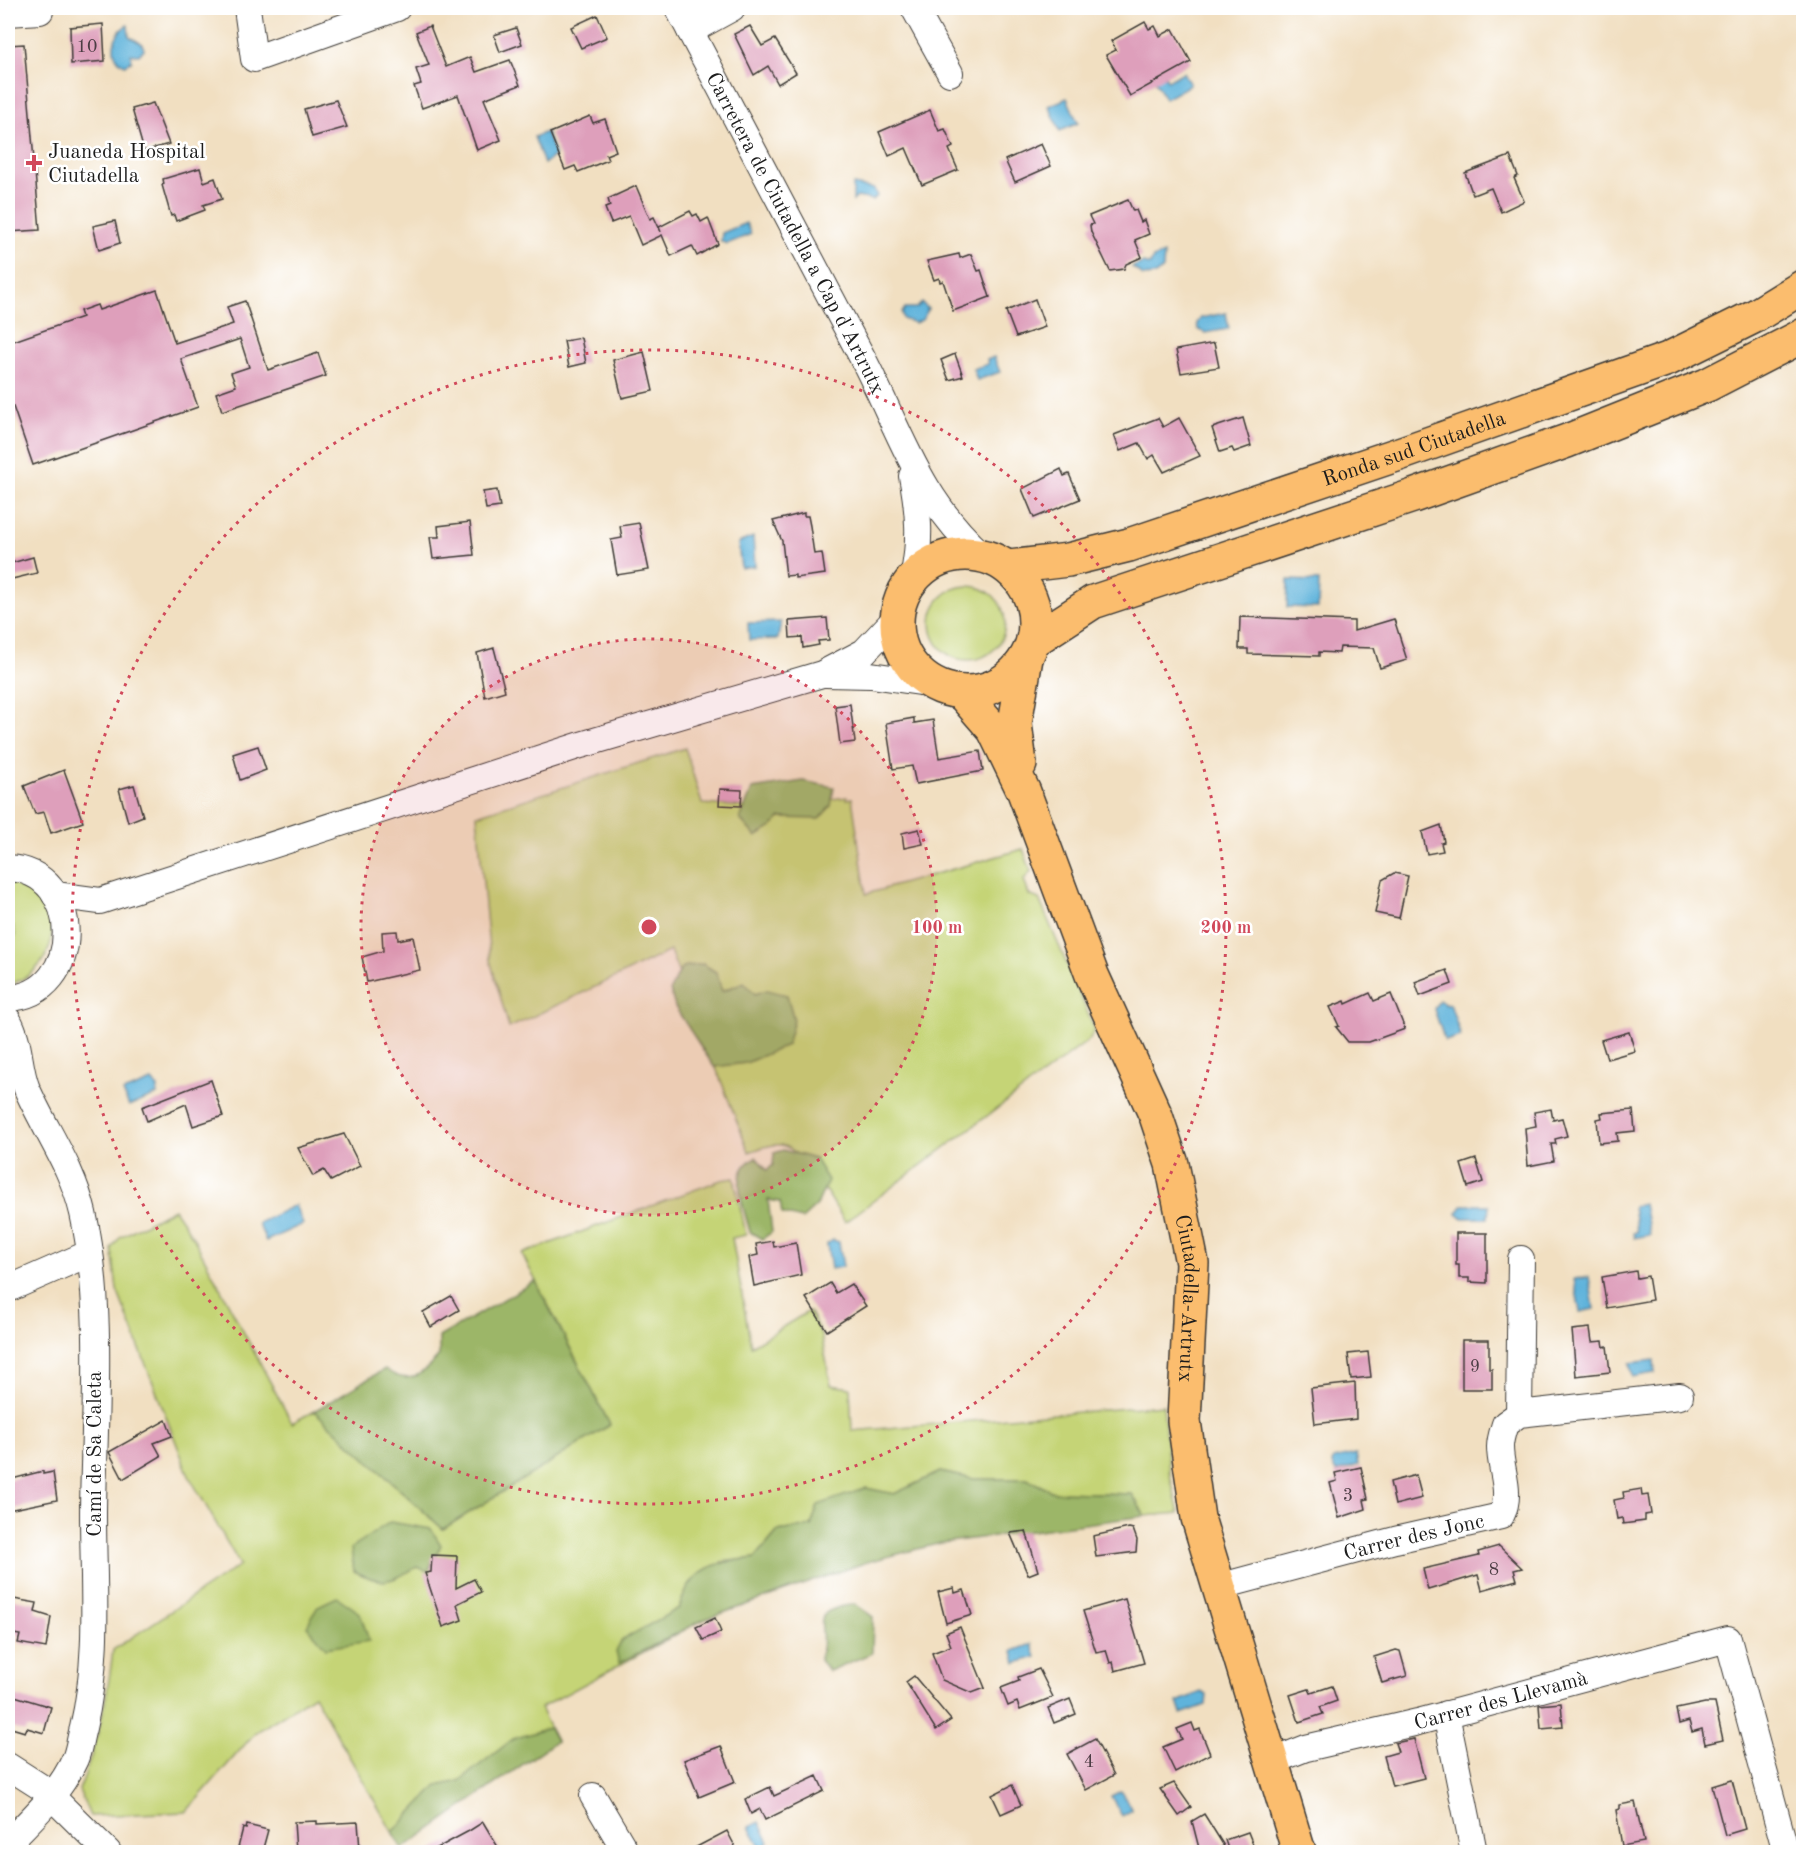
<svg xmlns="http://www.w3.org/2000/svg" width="1811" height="1860" font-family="'Old Standard TT',serif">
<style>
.green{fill:#c5d476;stroke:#707849;stroke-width:1.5}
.forest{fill:#9cb667;stroke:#5c6942;stroke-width:1.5}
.water{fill:#5eb3db;stroke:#3d687c;stroke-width:1.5}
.building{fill:#de9fbb}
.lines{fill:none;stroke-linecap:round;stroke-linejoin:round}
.minor-casing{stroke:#3c3935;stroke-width:28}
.major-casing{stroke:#3c3935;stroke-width:36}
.minor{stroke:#fff;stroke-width:26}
.major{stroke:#fbbd6e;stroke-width:33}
.ring{fill:none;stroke:#d1495b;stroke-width:3;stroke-dasharray:3 6}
.poi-dot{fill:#d1495b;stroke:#fff;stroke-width:2}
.labels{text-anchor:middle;stroke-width:5;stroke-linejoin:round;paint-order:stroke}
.number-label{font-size:18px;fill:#4c3d44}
.poi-label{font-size:21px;fill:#1c1c1c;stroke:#fff;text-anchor:start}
.street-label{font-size:21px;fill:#1c1c1c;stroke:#fff}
.centre{fill:#d1495b;stroke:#fff;stroke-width:3}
.ring-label{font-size:18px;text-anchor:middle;font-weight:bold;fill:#d1495b;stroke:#fff;stroke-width:5;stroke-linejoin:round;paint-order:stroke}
</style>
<rect width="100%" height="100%" fill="#fff"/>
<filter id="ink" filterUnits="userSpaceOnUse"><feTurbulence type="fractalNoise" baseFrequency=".0167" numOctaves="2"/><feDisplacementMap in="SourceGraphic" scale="12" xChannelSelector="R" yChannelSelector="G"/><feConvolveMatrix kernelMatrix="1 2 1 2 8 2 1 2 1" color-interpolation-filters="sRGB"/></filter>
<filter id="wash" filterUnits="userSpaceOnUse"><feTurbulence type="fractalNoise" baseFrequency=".008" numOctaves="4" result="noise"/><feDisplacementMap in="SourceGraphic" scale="24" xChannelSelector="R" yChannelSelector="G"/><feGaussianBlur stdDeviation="1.35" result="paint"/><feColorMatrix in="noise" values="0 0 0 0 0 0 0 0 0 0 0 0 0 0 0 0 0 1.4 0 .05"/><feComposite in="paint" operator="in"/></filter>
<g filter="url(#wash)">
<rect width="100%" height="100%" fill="#f1dfc1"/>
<g class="green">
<circle cx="968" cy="623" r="37"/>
<path d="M685,748L702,804L762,808L847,797V799L852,798L866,894L1023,849L1031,871L1024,880L1029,895L1039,899L1095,1030L1089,1040L845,1222C832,1202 805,1150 781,1145C771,1143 759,1149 749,1152L670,951L509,1028L490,960L477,815Z"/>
<path d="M8,883C63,887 70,967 8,985V946L15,935L13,926L8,921Z"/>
<path d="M734,1178L746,1235L732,1238L751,1346L809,1311L821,1334L831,1385L850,1388L852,1431L1163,1405L1169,1471L1179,1513L1145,1516L1132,1494L1053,1492L1027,1479H974L940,1472L894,1494L866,1488L811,1526L778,1531L755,1558L721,1562L703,1620L540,1708L556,1741L402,1849L314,1695L255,1733L186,1812L90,1816L79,1790C98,1743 107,1700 113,1650L240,1565L189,1476L117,1290L112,1248L120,1237L174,1209L193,1237L292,1423L314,1411L443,1529L610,1425L522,1254L721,1180Z"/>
</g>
<g class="forest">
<path d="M803,781L834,787L831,806L819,819L780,818L771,828L756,837L740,819L752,789Z"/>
<path d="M703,964L716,972L722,991L744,982L755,994L767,990L787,995L794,1020L787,1045L746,1063L714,1067L675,1007L670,990L682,967Z"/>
<path d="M783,1150L815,1159L828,1180L817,1205L802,1219L782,1214L780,1202L768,1200L772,1232L762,1239L750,1232C744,1207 727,1171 756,1157L767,1170L773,1165L774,1153Z"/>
<path d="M535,1281L610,1425L443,1529L314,1411L385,1369C409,1387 422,1375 439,1356V1337Z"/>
<path d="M940,1472L974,1479H1027L1053,1492L1132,1494L1145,1516L941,1543L867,1562L703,1620L619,1663L616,1652L622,1640L679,1608C693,1565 714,1563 755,1558L778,1531L811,1526L818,1505L866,1488L894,1494Z"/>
<path d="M390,1522L431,1529L441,1545L428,1571L417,1567C388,1583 384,1586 354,1571L351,1548Z"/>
<path d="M337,1597L360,1613L369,1641L326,1648L307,1626L318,1606Z"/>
<path d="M855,1604L873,1617L872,1653L829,1671L819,1659C832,1625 801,1612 855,1604Z"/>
<path d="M549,1728L556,1741L402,1849L393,1832L437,1786L459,1781L513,1739Z"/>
</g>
<g class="water">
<path d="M128,25L129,36L142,44L144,49L139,55L131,54L132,61L125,65C108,58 112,32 128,25Z"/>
<path d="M1161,70L1168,81L1183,72L1190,85L1165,99L1152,75Z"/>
<path d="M1067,98L1078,123L1060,131L1049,106Z"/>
<path d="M546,132L555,155L544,164L534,137Z"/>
<path d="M853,185L874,189L877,196L873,200L857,197L853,201Z"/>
<path d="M746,223L751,234L727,244L721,241L722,233Z"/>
<path d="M1164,254L1163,269L1155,275L1143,276L1132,267L1143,263L1150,265L1153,258Z"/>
<path d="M922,303L928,309L922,320L915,323L903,319L902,313L905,308H916Z"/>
<path d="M1226,313L1229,329L1205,333L1198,329L1197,323L1201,318Z"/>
<path d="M994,357L1000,372L977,380L973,369L988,364L987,360Z"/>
<path d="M753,537L755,566L741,568L738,543Z"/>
<path d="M1288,580L1319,581L1318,608L1287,607Z"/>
<path d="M781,622L778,639L749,640L748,623Z"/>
<path d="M1439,1000L1446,1005L1450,1004L1461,1036L1445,1041L1434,1009Z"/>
<path d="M152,1081L158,1088L157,1095L129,1106L123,1092Z"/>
<path d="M1644,1204L1650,1235L1634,1238L1633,1233L1637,1232L1633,1206Z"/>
<path d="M295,1205L303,1224L266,1241L258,1223Z"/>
<path d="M1463,1205H1489L1488,1218H1463L1457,1213Z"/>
<path d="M833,1240L839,1242L843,1267L831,1269L827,1244Z"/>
<path d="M1589,1277L1594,1309L1580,1312L1574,1279Z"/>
<path d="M1654,1360L1655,1373L1632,1377L1630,1363Z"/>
<path d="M1356,1454L1358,1465L1336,1472L1332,1465L1333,1459Z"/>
<path d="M1032,1644L1036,1657L1016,1663L1013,1651Z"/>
<path d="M1201,1692L1207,1695L1206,1705L1181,1714L1177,1702Z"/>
<path d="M1121,1791L1132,1810L1122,1816L1111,1796Z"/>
<path d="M759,1822L769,1842L762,1849L749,1827Z"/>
</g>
<g id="blocks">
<g class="building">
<path d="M597,15L607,37L581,48L571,27Z"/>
<path d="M1145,22L1149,29L1155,26L1160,36L1173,29L1191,62L1130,96L1106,55L1116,50L1111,41Z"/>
<path d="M103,24L105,61L71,64L70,27Z"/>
<path d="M430,26L446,67L470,57L476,72L510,60L520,85L484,99L501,140L477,150L458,95L422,108L414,86L421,84L416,69L429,65L416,32Z"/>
<path d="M750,26L762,46L775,39L796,73L778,84L768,66L754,75L734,34Z"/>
<path d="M516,28L522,44L500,52L494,35Z"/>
<path d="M24,44L40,230L8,232V45Z"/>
<path d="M336,100L347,127L312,137L304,109Z"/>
<path d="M153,103L169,144L144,151L132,109Z"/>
<path d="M930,110L939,131L945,129L953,147L949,149L958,170L922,185L906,148L889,156L879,132Z"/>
<path d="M590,116L593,123L605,119L616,151L606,155L608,160L578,172L575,166L565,170L550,133Z"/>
<path d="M1041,144L1051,166L1015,182L1005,160Z"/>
<path d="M1510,156L1518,176L1514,178L1524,201L1501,212L1491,188L1473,195L1465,173Z"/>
<path d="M200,168L204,182L215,178L222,199L203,205L205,210L176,221L174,215L171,216L162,185L164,184L163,179Z"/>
<path d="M636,186L650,219L654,217L661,232L659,227L690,211L693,216L697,214L701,222L708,218L718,244L697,256L692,246L671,256L662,235L641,245L629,216L611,223L605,208L610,206L608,199Z"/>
<path d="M1128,200L1133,211L1136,210L1141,222L1144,220L1149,234L1135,240L1142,257L1126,264L1124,269L1110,271L1091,232L1090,225L1093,224L1089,216Z"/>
<path d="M115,221L120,243L99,250L93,226Z"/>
<path d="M959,254L960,258L971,254L978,271L981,270L990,297L953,311L943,281L940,282L939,278L934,280L927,261Z"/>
<path d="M157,290L175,343L233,324L227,307L245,301L268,370L318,353L326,376L222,411L216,393L236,386L231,373L249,367L240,339L181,359L198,407L33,465L8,392V343L82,317L80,311L97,305L99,310Z"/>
<path d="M1035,299L1045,327L1016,337L1006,311Z"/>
<path d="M581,338L586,363L569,367L564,341Z"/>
<path d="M1214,343L1219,367L1181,373L1176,350Z"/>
<path d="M644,352L653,391L622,398L613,360Z"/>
<path d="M955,354L963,376L949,380L941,360Z"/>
<path d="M1158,418L1163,427L1179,418L1200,456L1164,472L1154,455L1148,459L1139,443L1120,451L1114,435Z"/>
<path d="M1243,418L1251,446L1234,452L1232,448L1220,452L1212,428Z"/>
<path d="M1061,469L1064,476L1069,474L1080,499L1034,518L1022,489Z"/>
<path d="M497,490L500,507L486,509L483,492Z"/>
<path d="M804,513V516H808L810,526L814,554L822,553L825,574L795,578V575L786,576L782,541L773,521Z"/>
<path d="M470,522L474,555L433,559L430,537H439L438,526Z"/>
<path d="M639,523L649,570L617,575L611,540L622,538L620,526Z"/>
<path d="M33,557L37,573L8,580V564Z"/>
<path d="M1240,617L1354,621V631L1394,619L1407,660L1380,668L1374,648L1340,647L1339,653L1319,652V656L1248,654V649H1239Z"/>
<path d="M827,618L829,640L818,641L819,645L803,648L802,637L790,638L789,621Z"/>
<path d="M494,648L505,691L485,697L477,653Z"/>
<path d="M850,704L855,742L840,744L835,706Z"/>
<path d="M914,718V723L933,720L939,758L980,751L983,771L916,784L912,766L893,769L886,723Z"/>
<path d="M258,746L266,770L240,780L233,754Z"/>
<path d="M64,770L83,822L51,833L44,812L35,814L24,786Z"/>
<path d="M134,785L143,816L128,822L119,789Z"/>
<path d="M720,789L742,790L741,806L719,805Z"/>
<path d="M1441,825L1444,842L1441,843L1443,851L1427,854L1422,832Z"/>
<path d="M919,829L923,844L904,848L902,833Z"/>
<path d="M1394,873L1408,876L1399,918L1375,913L1382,880Z"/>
<path d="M397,931L398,940L413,937L420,970L367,982L362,957L383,951L382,932Z"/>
<path d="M1447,970L1452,984L1420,996L1415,982Z"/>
<path d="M1370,993L1374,1001L1391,994L1405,1029L1369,1042H1348L1336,1027L1339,1026L1330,1007L1345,1001L1346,1004Z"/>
<path d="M1629,1032L1635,1051L1607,1059L1601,1040Z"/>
<path d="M211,1080L223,1116L193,1126L186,1104L147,1121L142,1107Z"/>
<path d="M1551,1109L1553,1120L1562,1118L1567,1136L1555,1139L1556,1144H1551L1554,1161L1528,1166L1525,1128L1536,1126L1534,1112Z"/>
<path d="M1633,1110L1635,1131L1617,1133L1618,1141L1599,1143L1597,1119L1602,1118L1601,1113Z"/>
<path d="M344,1134L360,1166L331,1181L324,1170L313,1176L298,1148Z"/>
<path d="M1476,1159L1483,1182L1468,1187L1461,1164Z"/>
<path d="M1456,1233H1487V1283L1469,1282V1278H1459V1265H1456Z"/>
<path d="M773,1241L774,1247L796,1243L801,1275L754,1286L749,1257L758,1255L756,1244Z"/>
<path d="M1636,1271L1637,1278L1648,1276L1652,1300L1607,1308L1602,1277Z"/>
<path d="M830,1283L836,1293L851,1284L866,1306L827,1331L806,1298Z"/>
<path d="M451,1296L459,1310L431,1327L423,1312Z"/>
<path d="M1590,1328L1592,1342L1603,1341L1604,1347L1607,1346L1610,1372L1576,1376L1572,1330Z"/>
<path d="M1462,1340H1489V1369H1492V1389H1462Z"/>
<path d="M1368,1352L1371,1377L1351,1379L1348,1354Z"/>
<path d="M1355,1383L1356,1419L1315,1424L1311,1388Z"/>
<path d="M166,1420L172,1436L154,1443L161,1456L123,1479L109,1452Z"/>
<path d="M1361,1467L1368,1499L1364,1500L1366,1509L1339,1518L1330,1483L1337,1481L1335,1473Z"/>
<path d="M43,1471V1474L53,1472L57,1500L8,1510V1480Z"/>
<path d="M1416,1475L1422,1498L1395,1505L1390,1482Z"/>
<path d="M1641,1489L1642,1496L1648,1495L1651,1514L1645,1515V1521L1623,1524L1622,1518L1617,1519L1614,1500L1624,1498L1623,1492Z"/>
<path d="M1129,1528L1133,1529L1137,1540L1136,1552L1096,1557L1093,1536Z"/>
<path d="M1026,1531L1038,1571L1028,1575L1010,1533Z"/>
<path d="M1499,1546L1522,1568L1514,1570L1517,1580L1482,1590L1478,1575L1428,1590L1423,1569L1479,1556L1478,1552Z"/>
<path d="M432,1555L457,1556L456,1588L474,1579L481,1592L457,1604L462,1620L443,1627L425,1573L431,1572Z"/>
<path d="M954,1588L955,1593L964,1590L972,1615L946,1623L938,1592Z"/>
<path d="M8,1598L37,1603L35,1612L51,1617L46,1648L18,1643L20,1635L8,1633Z"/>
<path d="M1125,1599L1144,1663L1115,1671L1113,1662L1110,1663L1106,1650L1096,1652L1083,1611Z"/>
<path d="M715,1618L721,1632L703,1640L696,1627Z"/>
<path d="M960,1627L985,1688L972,1693L942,1680L932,1653L951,1646L946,1633Z"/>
<path d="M1396,1650L1400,1651L1407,1676L1382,1683L1374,1657Z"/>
<path d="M1039,1669L1053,1697L1020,1710L1017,1702L1008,1706L1001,1688L1019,1681L1018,1677Z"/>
<path d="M914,1676L951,1720L936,1730L906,1682Z"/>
<path d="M1332,1686L1337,1701L1320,1707L1323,1714L1299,1722L1290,1695L1309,1689L1311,1693Z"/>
<path d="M8,1694L51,1707L44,1733L27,1728L25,1732L8,1727Z"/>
<path d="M1070,1699L1076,1714L1054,1723L1048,1708Z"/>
<path d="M1561,1703L1563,1727L1541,1729L1539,1705Z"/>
<path d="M1705,1703H1715L1723,1740L1705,1744L1702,1729L1692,1732L1689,1721L1679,1724L1676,1709Z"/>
<path d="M1192,1723L1195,1731L1200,1729L1210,1754L1175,1772L1163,1747L1182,1739L1177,1729Z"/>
<path d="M1095,1739L1114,1775L1086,1790L1067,1754Z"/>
<path d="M1414,1739L1424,1778L1392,1786L1384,1756L1398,1752L1395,1743Z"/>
<path d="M721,1746L735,1782L699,1797L684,1760Z"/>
<path d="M817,1776L824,1791L765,1820L760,1809L751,1814L745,1799L770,1787L774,1796Z"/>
<path d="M1732,1780L1745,1829L1725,1835L1712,1786Z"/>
<path d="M1174,1783L1191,1807L1179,1816L1160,1789Z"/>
<path d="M1012,1785L1021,1805L1001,1814L992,1795Z"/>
<path d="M1635,1802L1644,1842L1622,1846L1616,1810L1619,1809V1805Z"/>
<path d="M1204,1814L1224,1846L1211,1852H1200L1192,1821Z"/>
<path d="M317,1821V1824L358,1822L360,1850L343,1852H333L331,1849L296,1851L294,1822Z"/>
<path d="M483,1822L501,1852H430L469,1831Z"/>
<path d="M247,1825L268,1830L262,1852H237L243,1828L246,1829Z"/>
<path d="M727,1831L738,1852H687Z"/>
<path d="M1248,1832L1254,1847L1229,1852L1225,1840Z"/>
</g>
</g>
</g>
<g filter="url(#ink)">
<use href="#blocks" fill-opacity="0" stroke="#3c3935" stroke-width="1.5"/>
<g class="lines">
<g class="minor-casing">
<g id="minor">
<path d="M247,8L254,59L397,8"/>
<path id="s1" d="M678,8C738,124 800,239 861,355C900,429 917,497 982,555"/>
<path d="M914,8L950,73"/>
<path d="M8,13L40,11"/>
<path d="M690,31L732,8"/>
<path d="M912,476C919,512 921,542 913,578"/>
<path d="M826,674L871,675L934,684"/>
<path d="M8,868C85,871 85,995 8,998"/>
<path d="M55,895L100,901L581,745L822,674L864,652L896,618"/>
<path d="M8,1020C21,1043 18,1068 27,1089C46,1132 72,1166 83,1213C104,1305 94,1418 93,1512C93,1585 100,1657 83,1728C80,1738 79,1750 75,1759C60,1793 33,1817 8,1843"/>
<path d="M8,1289L90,1253"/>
<path d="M1519,1414L1521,1259"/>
<path id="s2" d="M1218,1587L1395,1540L1501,1516C1513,1492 1500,1471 1500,1447C1500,1439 1503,1431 1505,1424L1519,1414L1680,1396"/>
<path d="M1446,1714L1474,1852"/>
<path id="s3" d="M1273,1761L1306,1748L1418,1722L1728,1639L1786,1852"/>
<path d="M8,1766L44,1789L108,1852"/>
<path d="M593,1796L626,1852"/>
</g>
</g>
<g class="major-casing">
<g id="major">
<circle cx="966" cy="623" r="69"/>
<path id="s4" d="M1009,567L1068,560L1129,545L1405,452L1668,359L1755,316L1804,286"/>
<path d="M1033,641L1093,602L1413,496L1567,441L1707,385L1804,335"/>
<path id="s5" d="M961,692L994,730L1024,792L1092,975L1156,1116L1172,1164L1192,1263L1184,1421L1198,1518L1299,1852"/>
<path d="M1020,764L1015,723L1026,658"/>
</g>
</g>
<use href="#minor" class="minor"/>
<use href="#major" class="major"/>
</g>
</g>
<circle cx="649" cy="927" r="288" fill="#d1495b" fill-opacity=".12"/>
<g class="ring">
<circle cx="649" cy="927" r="288"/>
<circle cx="649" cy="927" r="577"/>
</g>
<path class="poi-dot" d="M31 154h6v6h6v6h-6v6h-6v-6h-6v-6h6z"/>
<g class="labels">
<g class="number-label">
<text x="87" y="52">10</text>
<text x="1475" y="1372">9</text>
<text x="1348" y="1501">3</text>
<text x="1494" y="1575">8</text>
<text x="1089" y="1767">4</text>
</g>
<g class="poi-label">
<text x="48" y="158">Juaneda Hospital<tspan x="48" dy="24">Ciutadella</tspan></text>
</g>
<g class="street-label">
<text dy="7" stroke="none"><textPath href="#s1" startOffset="254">Carretera de Ciutadella a Cap d'Artrutx</textPath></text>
<text dy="7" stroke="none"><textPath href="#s4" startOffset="423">Ronda sud Ciutadella</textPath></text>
<text dy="7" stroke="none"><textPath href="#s5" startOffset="656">Ciutadella-Artrutx</textPath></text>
<text transform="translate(94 1454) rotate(-90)" y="7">Camí de Sa Caleta</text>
<text dy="7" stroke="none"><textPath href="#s2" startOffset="202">Carrer des Jonc</textPath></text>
<text dy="7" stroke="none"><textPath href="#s3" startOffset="236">Carrer des Llevamà</textPath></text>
</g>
</g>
<circle cx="649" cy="927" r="9" class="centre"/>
<g class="ring-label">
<text x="937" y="933">100 m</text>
<text x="1226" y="933">200 m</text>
</g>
<rect width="1811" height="1860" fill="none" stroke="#fff" stroke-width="30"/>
</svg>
